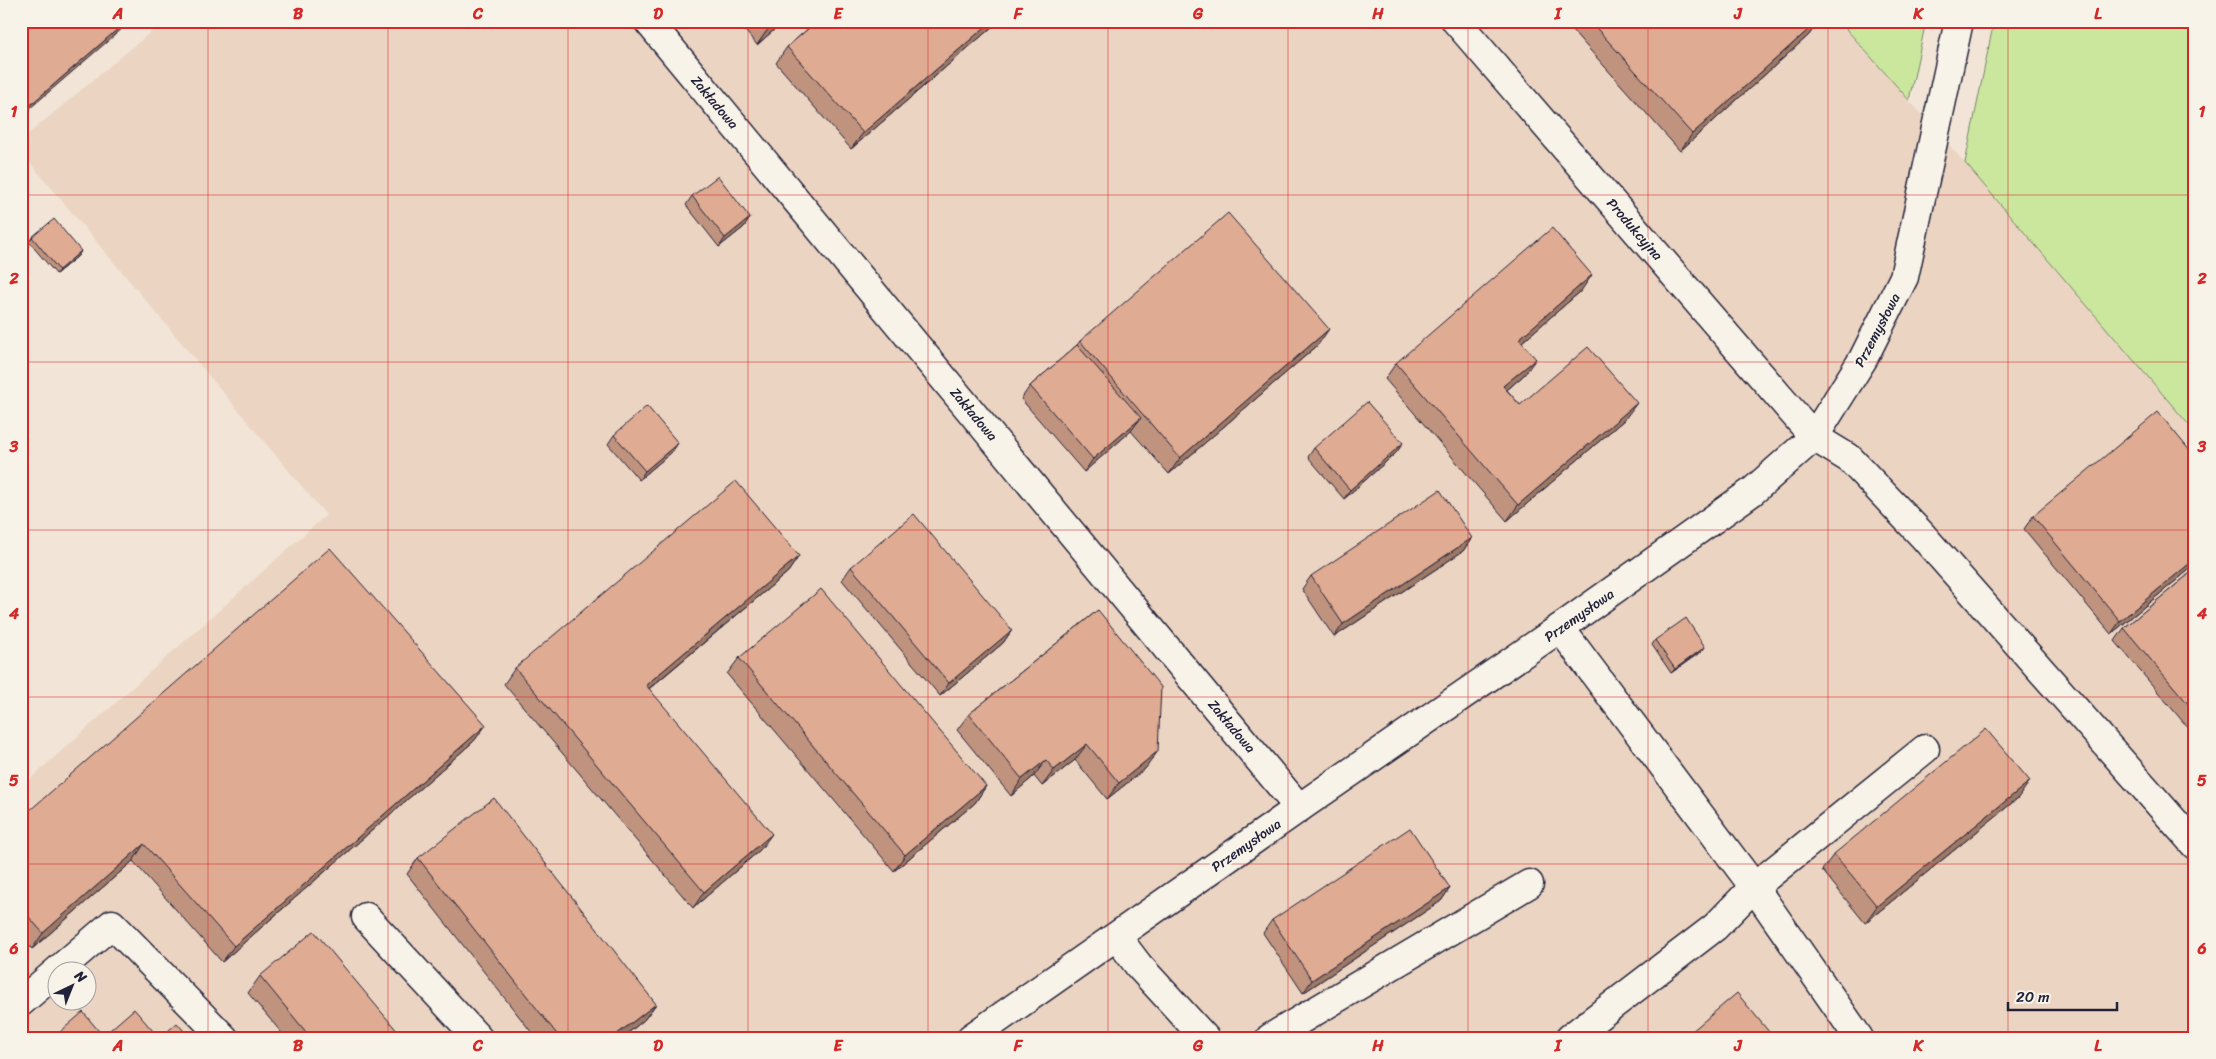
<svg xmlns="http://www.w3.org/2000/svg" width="2216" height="1059" font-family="Sriracha,sans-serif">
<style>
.built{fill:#ecd4c2;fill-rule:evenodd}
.green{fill:#cbe79e;stroke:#76846c}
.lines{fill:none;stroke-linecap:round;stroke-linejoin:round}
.minor-casing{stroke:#22223b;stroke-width:31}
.minor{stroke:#f7f3e8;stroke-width:28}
.wall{fill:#c0937e;stroke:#22223b}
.shaded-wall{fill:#9c7866;stroke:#22223b}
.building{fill:#dfab92;stroke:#22223b}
.grid{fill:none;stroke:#d62828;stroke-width:1;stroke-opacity:0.55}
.labels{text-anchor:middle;stroke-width:4;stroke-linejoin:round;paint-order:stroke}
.street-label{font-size:14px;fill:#22223b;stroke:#f7f3e8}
.neatline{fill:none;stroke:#d62828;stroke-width:2}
.grid-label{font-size:16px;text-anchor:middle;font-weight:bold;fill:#d62828}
</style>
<rect width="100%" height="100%" fill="#f2e5d7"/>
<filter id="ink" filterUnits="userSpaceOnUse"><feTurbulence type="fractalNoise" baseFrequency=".02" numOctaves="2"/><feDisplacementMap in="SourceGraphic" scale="10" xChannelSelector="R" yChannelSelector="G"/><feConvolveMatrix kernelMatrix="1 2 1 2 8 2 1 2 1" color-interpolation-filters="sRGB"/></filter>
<g filter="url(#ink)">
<path class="built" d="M164,21H1839L1965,163L2195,432V1038H21V787L326,515L21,152V140ZM58,972H88V1002H58Z"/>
<g class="green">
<path d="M1839,21H1926L1909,100Z"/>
<path d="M1994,21H2195V432L1965,163Z"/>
</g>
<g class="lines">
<g class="minor-casing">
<g id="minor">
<path d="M648,21L1299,808"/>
<path d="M1456,21L1814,437L1850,459L1922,535L2195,845"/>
<path d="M1560,628L1754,887L1859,1038"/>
<path d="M366,917L478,1038"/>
<path d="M1117,937L1139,966L1205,1038"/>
<path d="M21,1002L112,924L224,1038"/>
<path d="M971,1038L1299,808L1560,628L1753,491L1814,437L1863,359L1904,277L1959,21"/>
<path d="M1270,1038L1529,884"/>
<path d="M1570,1038L1715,927L1754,887L1925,749"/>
</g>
</g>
<use href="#minor" class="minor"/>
</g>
<g class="wall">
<path d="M737,21H784L757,45Z"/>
<path d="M817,21H999L851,149L776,63L787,47Z"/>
<path d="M1564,21H1818L1809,35L1680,151Z"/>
<path d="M692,196L750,218L744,227L719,247L686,205Z"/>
<path d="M32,237L81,251L78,256L56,274L29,242Z"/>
<path d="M1581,291L1522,342L1524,375L1507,390L1520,405L1625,419L1507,521L1385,379L1396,363Z"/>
<path d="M1080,341L1318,345L1169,474L1131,431L1084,472L1021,399L1030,386L1077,345Z"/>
<path d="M614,435L678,443L672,452L639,480L608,444Z"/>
<path d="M1314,448L1397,452L1344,499L1308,457Z"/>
<path d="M2033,516L2195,565L2111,634L2024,529Z"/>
<path d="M1472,538L1463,551L1334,637L1302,589L1311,576Z"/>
<path d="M799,556L788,572L649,689L760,850L693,908L504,684L515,668Z"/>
<path d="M851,567L1012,630L1003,643L940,696L842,580Z"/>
<path d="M2195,569V736L2115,641L2124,628Z"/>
<path d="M1098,610L1146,768L1107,799L1075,760L1042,786L1034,776L1011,796L957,730L969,714Z"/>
<path d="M1655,640L1705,647L1702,651L1671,673L1652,645Z"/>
<path d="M739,658L986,786L975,803L894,871L727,674Z"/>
<path d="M486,725L474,741L222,962L133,861L32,949L21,937V818Z"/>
<path d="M2018,798L1865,923L1822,870L1834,854Z"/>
<path d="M418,858L656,1004L644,1020L622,1038H536L407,874Z"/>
<path d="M1450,888L1441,901L1303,993L1263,933L1272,920Z"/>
<path d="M260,976L403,1038H286L248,993Z"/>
</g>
<g class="shaded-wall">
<path d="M127,21H128L123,28L21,116V113Z"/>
<path d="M777,21H784L757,45L768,29Z"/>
<path d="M992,21H999L851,149L863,133Z"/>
<path d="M1818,21H1819L1809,35L1680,151L1692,134Z"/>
<path d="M750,218L744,227L719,247L725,238Z"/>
<path d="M81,251L78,256L56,274L59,270Z"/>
<path d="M1592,275L1581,291L1507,355L1519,339Z"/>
<path d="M1329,329L1318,345L1169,474L1180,458Z"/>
<path d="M1536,359L1524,375L1492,403L1503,386Z"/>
<path d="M1637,403L1625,419L1507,521L1518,505Z"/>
<path d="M1141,418L1131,431L1084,472L1093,459Z"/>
<path d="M678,443L672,452L639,480L645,471Z"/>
<path d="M1403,443L1397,452L1344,499L1350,490Z"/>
<path d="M1472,538L1463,551L1334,637L1343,624Z"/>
<path d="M799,556L788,572L634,701L646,685Z"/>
<path d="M2195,559V565L2111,634L2120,621Z"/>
<path d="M1012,630L1003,643L940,696L949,683Z"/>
<path d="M1705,647L1702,651L1671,673L1675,669Z"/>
<path d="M486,725L474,741L222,962L234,946Z"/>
<path d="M1087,744L1075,760L1042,786L1054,770Z"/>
<path d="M1158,751L1146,768L1107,799L1119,783Z"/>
<path d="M1046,760L1034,776L1011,796L1022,779Z"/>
<path d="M2030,781L2018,798L1865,923L1877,906Z"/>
<path d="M986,786L975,803L894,871L905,855Z"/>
<path d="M772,834L760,850L693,908L704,892Z"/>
<path d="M144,844L133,861L32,949L43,933Z"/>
<path d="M1450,888L1441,901L1303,993L1312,980Z"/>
<path d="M656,1004L644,1020L622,1038H612Z"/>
</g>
<g class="building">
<path d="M21,21H127L21,113Z"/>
<path d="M762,21H777L768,29Z"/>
<path d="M817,21H992L863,133L787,47Z"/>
<path d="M1590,21H1818L1692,134Z"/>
<path d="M718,176L750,218L725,238L692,196Z"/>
<path d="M1228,213L1329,329L1180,458L1080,341Z"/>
<path d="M54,219L81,251L59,270L32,237Z"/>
<path d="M1552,228L1592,275L1519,339L1536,359L1503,386L1520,405L1588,347L1637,403L1518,505L1396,363Z"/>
<path d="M1077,345L1141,418L1093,459L1030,386Z"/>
<path d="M1367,402L1403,443L1350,490L1314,448Z"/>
<path d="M647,406L678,443L645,471L614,435Z"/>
<path d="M2158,412L2195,457V559L2120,621L2033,516Z"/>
<path d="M736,481L799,556L646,685L772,834L704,892L515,668Z"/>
<path d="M1440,490L1472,538L1343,624L1311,576Z"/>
<path d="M914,514L1012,630L949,683L851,567Z"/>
<path d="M330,548L486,725L234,946L144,844L43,933L21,908V818Z"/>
<path d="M2195,569V712L2124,628Z"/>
<path d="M821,589L986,786L905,855L739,658Z"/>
<path d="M1098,610L1161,687L1158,751L1119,783L1087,744L1054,770L1046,760L1022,779L969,714Z"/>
<path d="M1686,618L1705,647L1675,669L1655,640Z"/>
<path d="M1986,729L2030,781L1877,906L1834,854Z"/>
<path d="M494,798L656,1004L612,1038H560L418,858Z"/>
<path d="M1410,828L1450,888L1312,980L1272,920Z"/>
<path d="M314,931L403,1038H311L260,976Z"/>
<path d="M1737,993L1774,1038H1684Z"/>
<path d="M134,1009L159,1038H53L83,1012L103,1036Z"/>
<path d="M177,1023L190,1038H160Z"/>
</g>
</g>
<path class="grid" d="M208,21V1038M388,21V1038M568,21V1038M748,21V1038M928,21V1038M1108,21V1038M1288,21V1038M1468,21V1038M1648,21V1038M1828,21V1038M2008,21V1038M21,195H2195M21,362H2195M21,530H2195M21,697H2195M21,864H2195"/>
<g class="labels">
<g class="street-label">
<text transform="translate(715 102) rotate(50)" y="5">Zakładowa</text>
<text transform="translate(1635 229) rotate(49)" y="5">Produkcyjna</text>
<text transform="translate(1877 330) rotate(-62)" y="5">Przemysłowa</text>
<text transform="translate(974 414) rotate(50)" y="5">Zakładowa</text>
<text transform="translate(1579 615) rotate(-35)" y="5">Przemysłowa</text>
<text transform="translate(1232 726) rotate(50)" y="5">Zakładowa</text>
<text transform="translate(1246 845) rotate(-35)" y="5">Przemysłowa</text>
</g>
</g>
<rect width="2216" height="1059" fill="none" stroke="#f7f3e8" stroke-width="55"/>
<g transform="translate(72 986) rotate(43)"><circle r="24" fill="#f7f3e8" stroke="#a29fa3"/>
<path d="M0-4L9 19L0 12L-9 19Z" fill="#22223b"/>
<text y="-8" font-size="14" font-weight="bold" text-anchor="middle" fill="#22223b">N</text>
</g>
<path d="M2008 1002v8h109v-8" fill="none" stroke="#22223b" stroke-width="2.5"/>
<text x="2016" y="1002" font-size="15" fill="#22223b" stroke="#f7f3e8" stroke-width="4" paint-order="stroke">20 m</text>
<rect x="28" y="28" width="2160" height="1004" class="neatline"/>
<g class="grid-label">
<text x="118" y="19">A</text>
<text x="298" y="19">B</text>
<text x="478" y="19">C</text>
<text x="658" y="19">D</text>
<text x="838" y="19">E</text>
<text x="1018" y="19">F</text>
<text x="1198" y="19">G</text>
<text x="1378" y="19">H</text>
<text x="1558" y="19">I</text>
<text x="1738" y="19">J</text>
<text x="1918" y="19">K</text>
<text x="2098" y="19">L</text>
<text x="14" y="117">1</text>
<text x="2202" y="117">1</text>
<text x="14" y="284">2</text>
<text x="2202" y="284">2</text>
<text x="14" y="452">3</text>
<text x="2202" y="452">3</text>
<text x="14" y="619">4</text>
<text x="2202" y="619">4</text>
<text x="14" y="786">5</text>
<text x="2202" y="786">5</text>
<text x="14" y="954">6</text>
<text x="2202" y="954">6</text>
<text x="118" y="1051">A</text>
<text x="298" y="1051">B</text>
<text x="478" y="1051">C</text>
<text x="658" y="1051">D</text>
<text x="838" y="1051">E</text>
<text x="1018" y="1051">F</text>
<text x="1198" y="1051">G</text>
<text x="1378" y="1051">H</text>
<text x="1558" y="1051">I</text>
<text x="1738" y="1051">J</text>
<text x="1918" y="1051">K</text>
<text x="2098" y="1051">L</text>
</g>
</svg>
